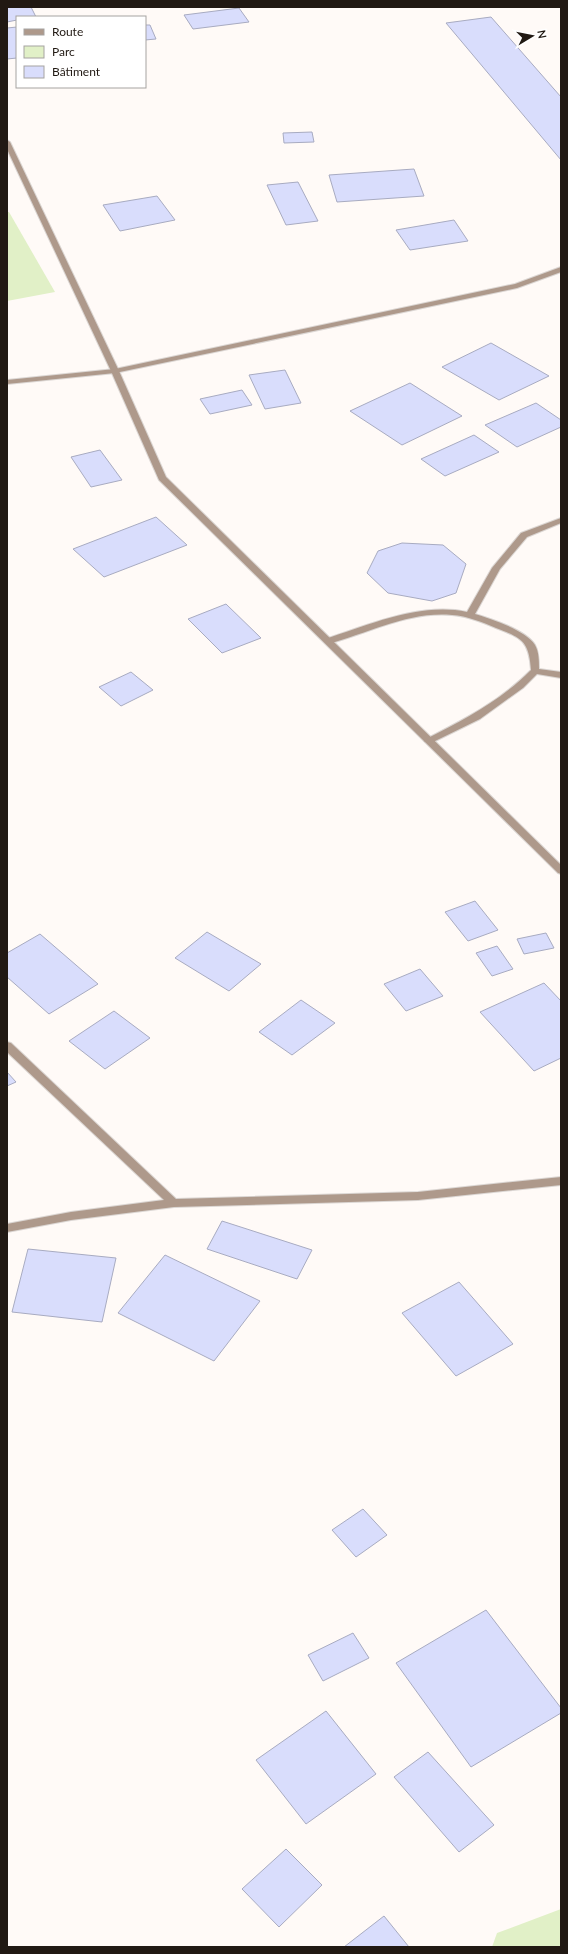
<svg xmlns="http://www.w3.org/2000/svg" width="568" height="1954" font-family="Lato,sans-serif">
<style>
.green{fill:#e1f0c7}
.building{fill:#d9ddfc;stroke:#a8abc1}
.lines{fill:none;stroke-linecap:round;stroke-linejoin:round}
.service-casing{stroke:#dbd6d3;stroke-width:2}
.minor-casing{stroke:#dbd6d3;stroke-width:2}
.tertiary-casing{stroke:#dbd6d3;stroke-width:2}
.service{fill:#ae998b;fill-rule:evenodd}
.minor{fill:#ae998b;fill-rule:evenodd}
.tertiary{fill:#ae998b;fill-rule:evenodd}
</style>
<rect width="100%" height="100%" fill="#fffaf7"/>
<g class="green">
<path d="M7,212H9L55,292L7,301Z"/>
<path d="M561,1909V1947H492L497,1933Z"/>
</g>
<g class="building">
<path d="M7,7H31L36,17H17V20L7,22Z"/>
<path d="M239,8L249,22L193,29L184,15Z"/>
<path d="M491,17L561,97V160L446,23Z"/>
<path d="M145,25H150L156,39L145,40Z"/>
<path d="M17,27V58L7,59V28Z"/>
<path d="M312,132L314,142L284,143L283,133Z"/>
<path d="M414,169L424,196L337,202L329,175Z"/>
<path d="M298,182L318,221L286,225L267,185Z"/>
<path d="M157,196L175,220L120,231L103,205Z"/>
<path d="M454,220L468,241L410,250L396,230Z"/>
<path d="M491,343L549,376L499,400L442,367Z"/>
<path d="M285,370L301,403L265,409L249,375Z"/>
<path d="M410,383L462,416L402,445L350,411Z"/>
<path d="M242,390L252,405L210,414L200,399Z"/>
<path d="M536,403L561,420V427L517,447L485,425Z"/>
<path d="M474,435L499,452L445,476L421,459Z"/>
<path d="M100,450L122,480L91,487L71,457Z"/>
<path d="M156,517L187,545L104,577L73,549Z"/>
<path d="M402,543L443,545L466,564L456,593L432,601L388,593L367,573L378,551Z"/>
<path d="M226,604L261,638L222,653L188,619Z"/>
<path d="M131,672L153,690L121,706L99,687Z"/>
<path d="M475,901L498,930L468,941L445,912Z"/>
<path d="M207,932L261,964L229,991L175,958Z"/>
<path d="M546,933L554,948L524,954L517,939Z"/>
<path d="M40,934L98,984L49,1014L7,977V953Z"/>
<path d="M497,946L513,969L492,976L476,953Z"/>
<path d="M420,969L443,996L406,1011L384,984Z"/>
<path d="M544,983L561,1001V1058L534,1071L480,1012Z"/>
<path d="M301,1000L335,1023L292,1055L259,1032Z"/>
<path d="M114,1011L150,1038L105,1069L69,1041Z"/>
<path d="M7,1072L16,1082L7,1086Z"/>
<path d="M222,1221L312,1250L297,1279L207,1249Z"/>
<path d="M28,1249L116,1258L102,1322L12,1312Z"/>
<path d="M165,1255L260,1301L214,1361L118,1313Z"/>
<path d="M459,1282L513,1344L456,1376L402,1313Z"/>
<path d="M363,1509L387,1535L356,1557L332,1530Z"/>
<path d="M486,1610L561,1708V1713L471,1767L396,1663Z"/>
<path d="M353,1633L369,1658L323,1681L308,1655Z"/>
<path d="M326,1711L376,1774L306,1824L256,1760Z"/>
<path d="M428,1752L494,1825L459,1852L394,1777Z"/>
<path d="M286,1849L322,1885L279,1927L242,1889Z"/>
<path d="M384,1916L409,1947H344Z"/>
</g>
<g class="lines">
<g class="service-casing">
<path id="service" d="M561,518V523L527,537L500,569L475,614C491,619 526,630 535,645C539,652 539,661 539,669L561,672V678L537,674L523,688L480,719L429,744L424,741L426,739C465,719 499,702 531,670C529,641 522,638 496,628C482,622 467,616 452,615C409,611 369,633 328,644L324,641L325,639C369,625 420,602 467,612L492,568L521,533Z"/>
</g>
<g class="minor-casing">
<g id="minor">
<path d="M7,140L10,142L119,371L166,477L561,865V874L558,873L159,480L111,371L7,149Z"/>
<path d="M7,1042L11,1043L176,1199L418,1192L561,1177V1185L418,1200L174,1207L71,1220L7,1232V1224L71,1212L164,1200L7,1052Z"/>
</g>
</g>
<g class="tertiary-casing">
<path id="tertiary" d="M561,267V272L517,288L115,373L7,384V380L115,369L515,284Z"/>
</g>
<use href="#service" class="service"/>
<use href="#minor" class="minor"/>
<use href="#tertiary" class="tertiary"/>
</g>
<rect width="568" height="1954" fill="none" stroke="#211913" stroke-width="16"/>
<rect x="16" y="16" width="130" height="72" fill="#ffffff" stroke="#a6a3a1"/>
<rect x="24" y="29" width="20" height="6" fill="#ae998b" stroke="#a6a3a1"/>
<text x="52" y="36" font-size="12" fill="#211913">Route</text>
<rect x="24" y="46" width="20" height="12" fill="#e1f0c7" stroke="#a6a3a1"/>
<text x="52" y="56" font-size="12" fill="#211913">Parc</text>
<rect x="24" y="66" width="20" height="12" fill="#d9ddfc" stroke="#a6a3a1"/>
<text x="52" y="76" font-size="12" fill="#211913">Bâtiment</text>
<g transform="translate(532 36) rotate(80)" stroke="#ffffff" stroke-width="3" paint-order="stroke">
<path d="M0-3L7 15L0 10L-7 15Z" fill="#211913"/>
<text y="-6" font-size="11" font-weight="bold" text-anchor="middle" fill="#211913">N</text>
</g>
</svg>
